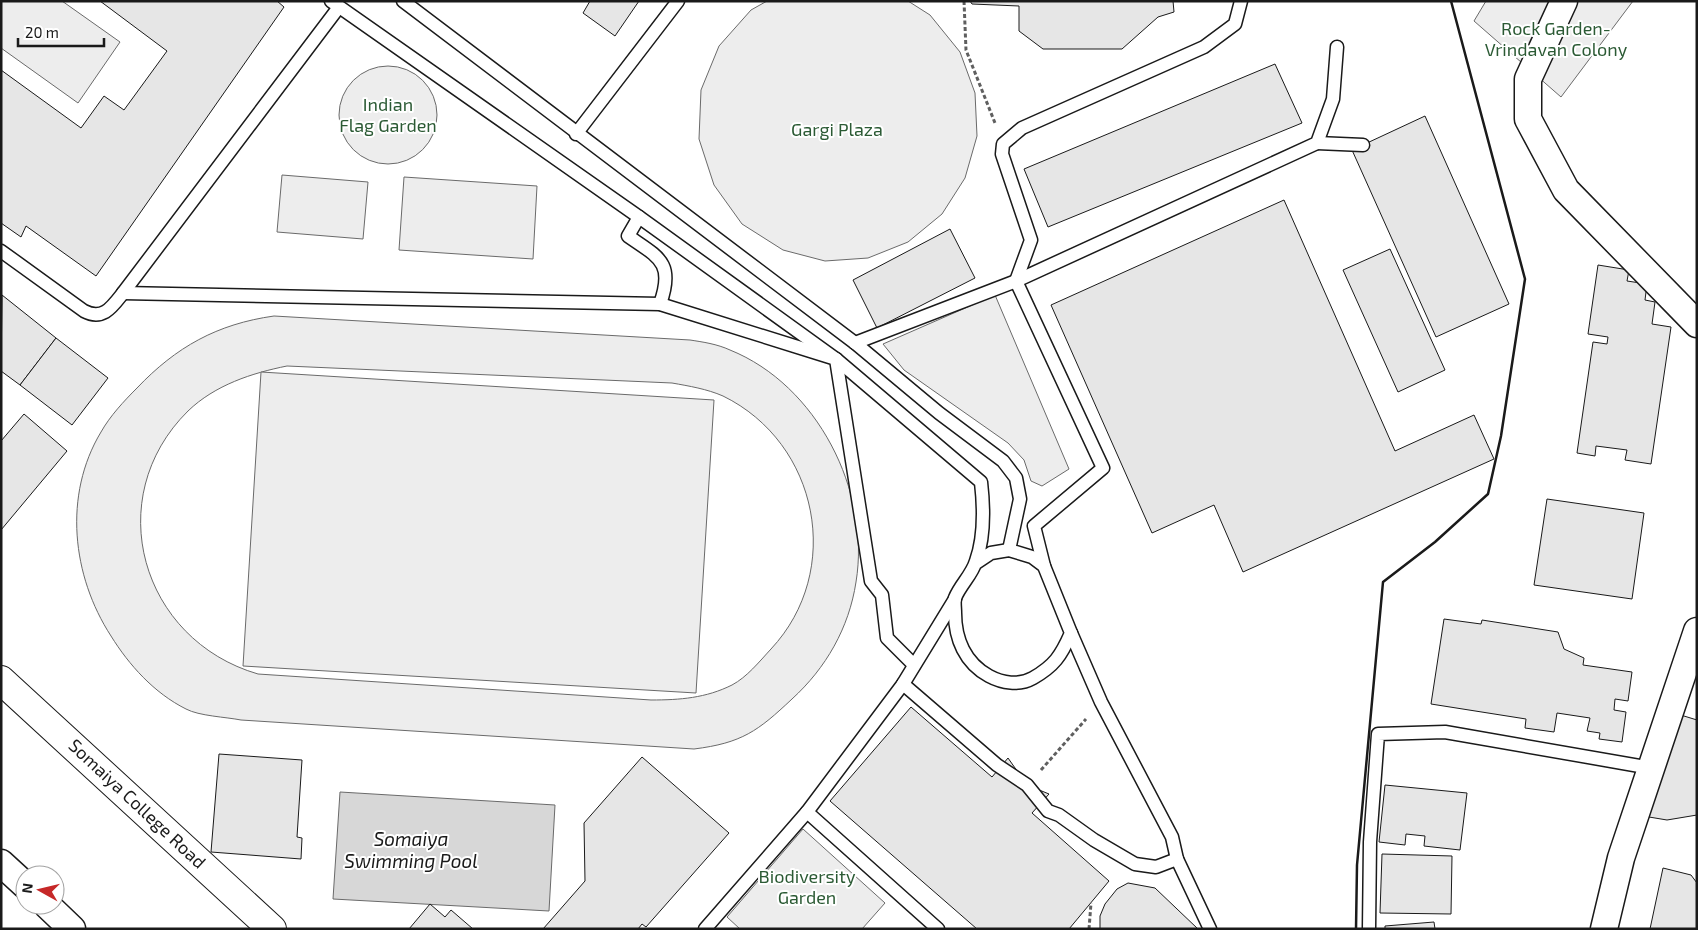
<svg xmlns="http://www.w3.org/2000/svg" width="1698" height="930" font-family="'Exo 2',sans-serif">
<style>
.green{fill:#ededed;stroke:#6a6a6a;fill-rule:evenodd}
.water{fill:#d7d7d7;stroke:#6a6a6a}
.building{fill:#e6e6e6;stroke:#1a1a1a}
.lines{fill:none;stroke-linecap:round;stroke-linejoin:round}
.service-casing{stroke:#1a1a1a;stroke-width:15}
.minor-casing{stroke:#1a1a1a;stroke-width:29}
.tertiary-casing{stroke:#1a1a1a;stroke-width:30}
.path{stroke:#5f5f5f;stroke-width:3;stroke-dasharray:4 2.5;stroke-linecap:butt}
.service{stroke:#fff;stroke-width:12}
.minor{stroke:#fff;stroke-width:26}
.tertiary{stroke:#fff;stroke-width:28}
.wall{stroke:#1a1a1a;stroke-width:2.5}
.labels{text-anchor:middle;stroke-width:4;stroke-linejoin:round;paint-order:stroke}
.park-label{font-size:18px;fill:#2b5a34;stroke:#fff}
.street-label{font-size:18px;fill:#1a1a1a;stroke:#fff}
.water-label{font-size:19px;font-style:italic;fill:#1a1a1a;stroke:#fff}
</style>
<rect width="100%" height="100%" fill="#fff"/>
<g class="green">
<path d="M1,1H62L120,42L78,103L1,48Z"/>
<path d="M767,1H908L930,15L960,52L975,93L977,136L965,178L942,214L908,242L868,258L825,261L783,250L742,224L714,185L699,139L701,90L719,46L751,10Z"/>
<path d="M1486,1H1633L1561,97L1474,21Z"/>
<circle cx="388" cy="115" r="49"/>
<path d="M282,175L368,182L363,239L277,232Z"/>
<path d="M404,177L537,186L533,259L399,250Z"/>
<path d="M995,295L1069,469L1042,486L1031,481L1024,460L1008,443L904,370L883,344Z"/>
<path d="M274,316L690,340C703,342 717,344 730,350C817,385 871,491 856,582C849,628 826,668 792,699C758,731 742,743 694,749L241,720C226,717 199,716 186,709C154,693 129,665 111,636C72,576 63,495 101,432C110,416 124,401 137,388C176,347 217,324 274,316ZM287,366L672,383C689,386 707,389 723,396C819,443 844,571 771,649C759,662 747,677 732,685C706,698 680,700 651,700L258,674C141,640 100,498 188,411C215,385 252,373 287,366Z"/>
<path d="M261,372L714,400L696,693L243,666Z"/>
<path d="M803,829L885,903L862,929H740L727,917Z"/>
</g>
<path class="water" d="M340,792L555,805L549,911L333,899Z"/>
<g class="building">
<path d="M100,1H277L284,7L96,276L26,226L21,237L1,223V70L81,128L104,96L124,110L167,51Z"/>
<path d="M590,1H639L615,36L583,13Z"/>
<path d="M970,1H1173L1174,12L1158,17L1122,49H1043L1019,31V6L972,4Z"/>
<path d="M1275,64L1302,123L1048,227L1024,169Z"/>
<path d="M1425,116L1509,304L1436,337L1352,150Z"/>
<path d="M1284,200L1395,451L1474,415L1494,459L1243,572L1214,505L1152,533L1051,305Z"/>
<path d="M950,229L975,278L877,328L853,280Z"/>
<path d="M1390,249L1445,370L1398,392L1343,270Z"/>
<path d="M1598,265L1629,270L1627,281L1647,284L1645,300L1655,302L1652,324L1671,327L1651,464L1625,460L1627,450L1596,446L1595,456L1577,453L1593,342L1607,344L1608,337L1588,334Z"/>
<path d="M2,295L56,338L20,385L1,371Z"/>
<path d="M56,338L108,378L72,425L20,385Z"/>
<path d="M24,414L67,451L1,530V441Z"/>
<path d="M1547,499L1644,513L1632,599L1534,585Z"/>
<path d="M1444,619L1481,624L1482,620L1558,632L1564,649L1584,658L1583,665L1632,672L1628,701L1615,699L1614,710L1626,712L1622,742L1599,739L1600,733L1587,731L1590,718L1557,713L1554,732L1525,728L1526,719L1431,704Z"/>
<path d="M911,707L992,777L1008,758L1027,785L1049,794L1032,813L1109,881L1069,929H977L830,801Z"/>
<path d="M1671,712L1697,720V815L1667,820L1643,816Z"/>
<path d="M219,754L302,760L297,837L302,838L301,859L211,852Z"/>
<path d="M642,757L729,833L646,927L642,924L638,929H543L585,881L584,823Z"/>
<path d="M1385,785L1467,793L1460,850L1424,846L1425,836L1406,834L1405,845L1379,842Z"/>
<path d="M1382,854L1452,856L1451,914L1380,913Z"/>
<path d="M1663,868L1691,875L1697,883V929H1650Z"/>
<path d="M1128,883L1155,888L1198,929H1100V916L1105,904L1117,889Z"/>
<path d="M430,904L445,917L451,910L473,929H409Z"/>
<path d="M1434,922L1435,929H1385V926Z"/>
</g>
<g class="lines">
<g class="service-casing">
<g id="service">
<path d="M331,1L639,217L836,359L981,482C984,508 985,536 976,561C972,575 960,585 955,598C954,602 955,608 955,613C955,639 965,663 989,676C1002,683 1019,686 1033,678C1054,666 1061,656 1071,633L1044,566L1032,557L1009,550L991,553L976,563"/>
<path d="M403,1L855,343L939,413L1003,461L1016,478L1020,499L1009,550"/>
<path d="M576,134L678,1"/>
<path d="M1317,143L1363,145"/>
<path d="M639,217L628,236C658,257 675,262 660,304"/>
<path d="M1,251L84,311C103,321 112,307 123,293L339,7"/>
<path d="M123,293L660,304L836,359L871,581L882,595L887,638L914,665"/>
<path d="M855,343L1016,281L1317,143L1333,99L1337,47"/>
<path d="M1044,566L1034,526L1103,468L1016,281L1031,240L1002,154L1003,144L1022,128L1204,47L1235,24L1241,1"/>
<path d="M1071,633L1101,702L1172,837L1177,859L1210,929"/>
<path d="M903,684L997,765L1027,785L1048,811L1059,815L1094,840L1135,864L1156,867L1177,859"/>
<path d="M807,812L938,929"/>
<path d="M705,929L807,812L903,684L955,599"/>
<path d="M1369,929L1370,842L1378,734L1445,732L1651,768"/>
</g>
</g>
<g class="minor-casing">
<g id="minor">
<path d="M1564,1L1528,79V119L1566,190L1697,324"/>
<path d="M1,863L25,885"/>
<path d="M47,905L72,929"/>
<path d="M1604,929L1621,858L1697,631"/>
</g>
</g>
<g class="tertiary-casing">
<path id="tertiary" d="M1,680L272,929"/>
</g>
<g class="path">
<path d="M964,1L966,50L995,123"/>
<path d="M1041,770L1086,719"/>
<path d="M1089,929L1091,903"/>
</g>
<use href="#service" class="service"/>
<use href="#minor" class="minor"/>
<use href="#tertiary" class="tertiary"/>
<path class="wall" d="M1356,929L1357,865L1383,582L1435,542L1488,494L1501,436L1525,279L1451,1"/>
</g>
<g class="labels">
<g class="park-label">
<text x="1556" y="35">Rock Garden-<tspan x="1556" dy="21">Vrindavan Colony</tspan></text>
<text x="388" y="111">Indian<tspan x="388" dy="21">Flag Garden</tspan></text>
<text x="837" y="136">Gargi Plaza</text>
<text x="807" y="883">Biodiversity<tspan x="807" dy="21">Garden</tspan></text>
</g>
<g class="street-label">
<text transform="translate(137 804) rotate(43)" y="6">Somaiya College Road</text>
</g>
<g class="water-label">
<text x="411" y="846">Somaiya<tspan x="411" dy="22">Swimming Pool</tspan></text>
</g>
</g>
<rect width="1698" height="930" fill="none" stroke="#1a1a1a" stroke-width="5"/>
<g transform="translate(40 890) rotate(278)"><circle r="24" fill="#ffffff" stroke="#a3a3a3"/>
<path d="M0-4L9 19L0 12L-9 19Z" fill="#c62828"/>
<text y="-8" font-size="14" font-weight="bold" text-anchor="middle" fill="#1a1a1a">N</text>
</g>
<path d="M18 38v8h86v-8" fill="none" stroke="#1a1a1a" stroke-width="2.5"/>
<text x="25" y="38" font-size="15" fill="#1a1a1a" stroke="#ffffff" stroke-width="4" paint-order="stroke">20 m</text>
</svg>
